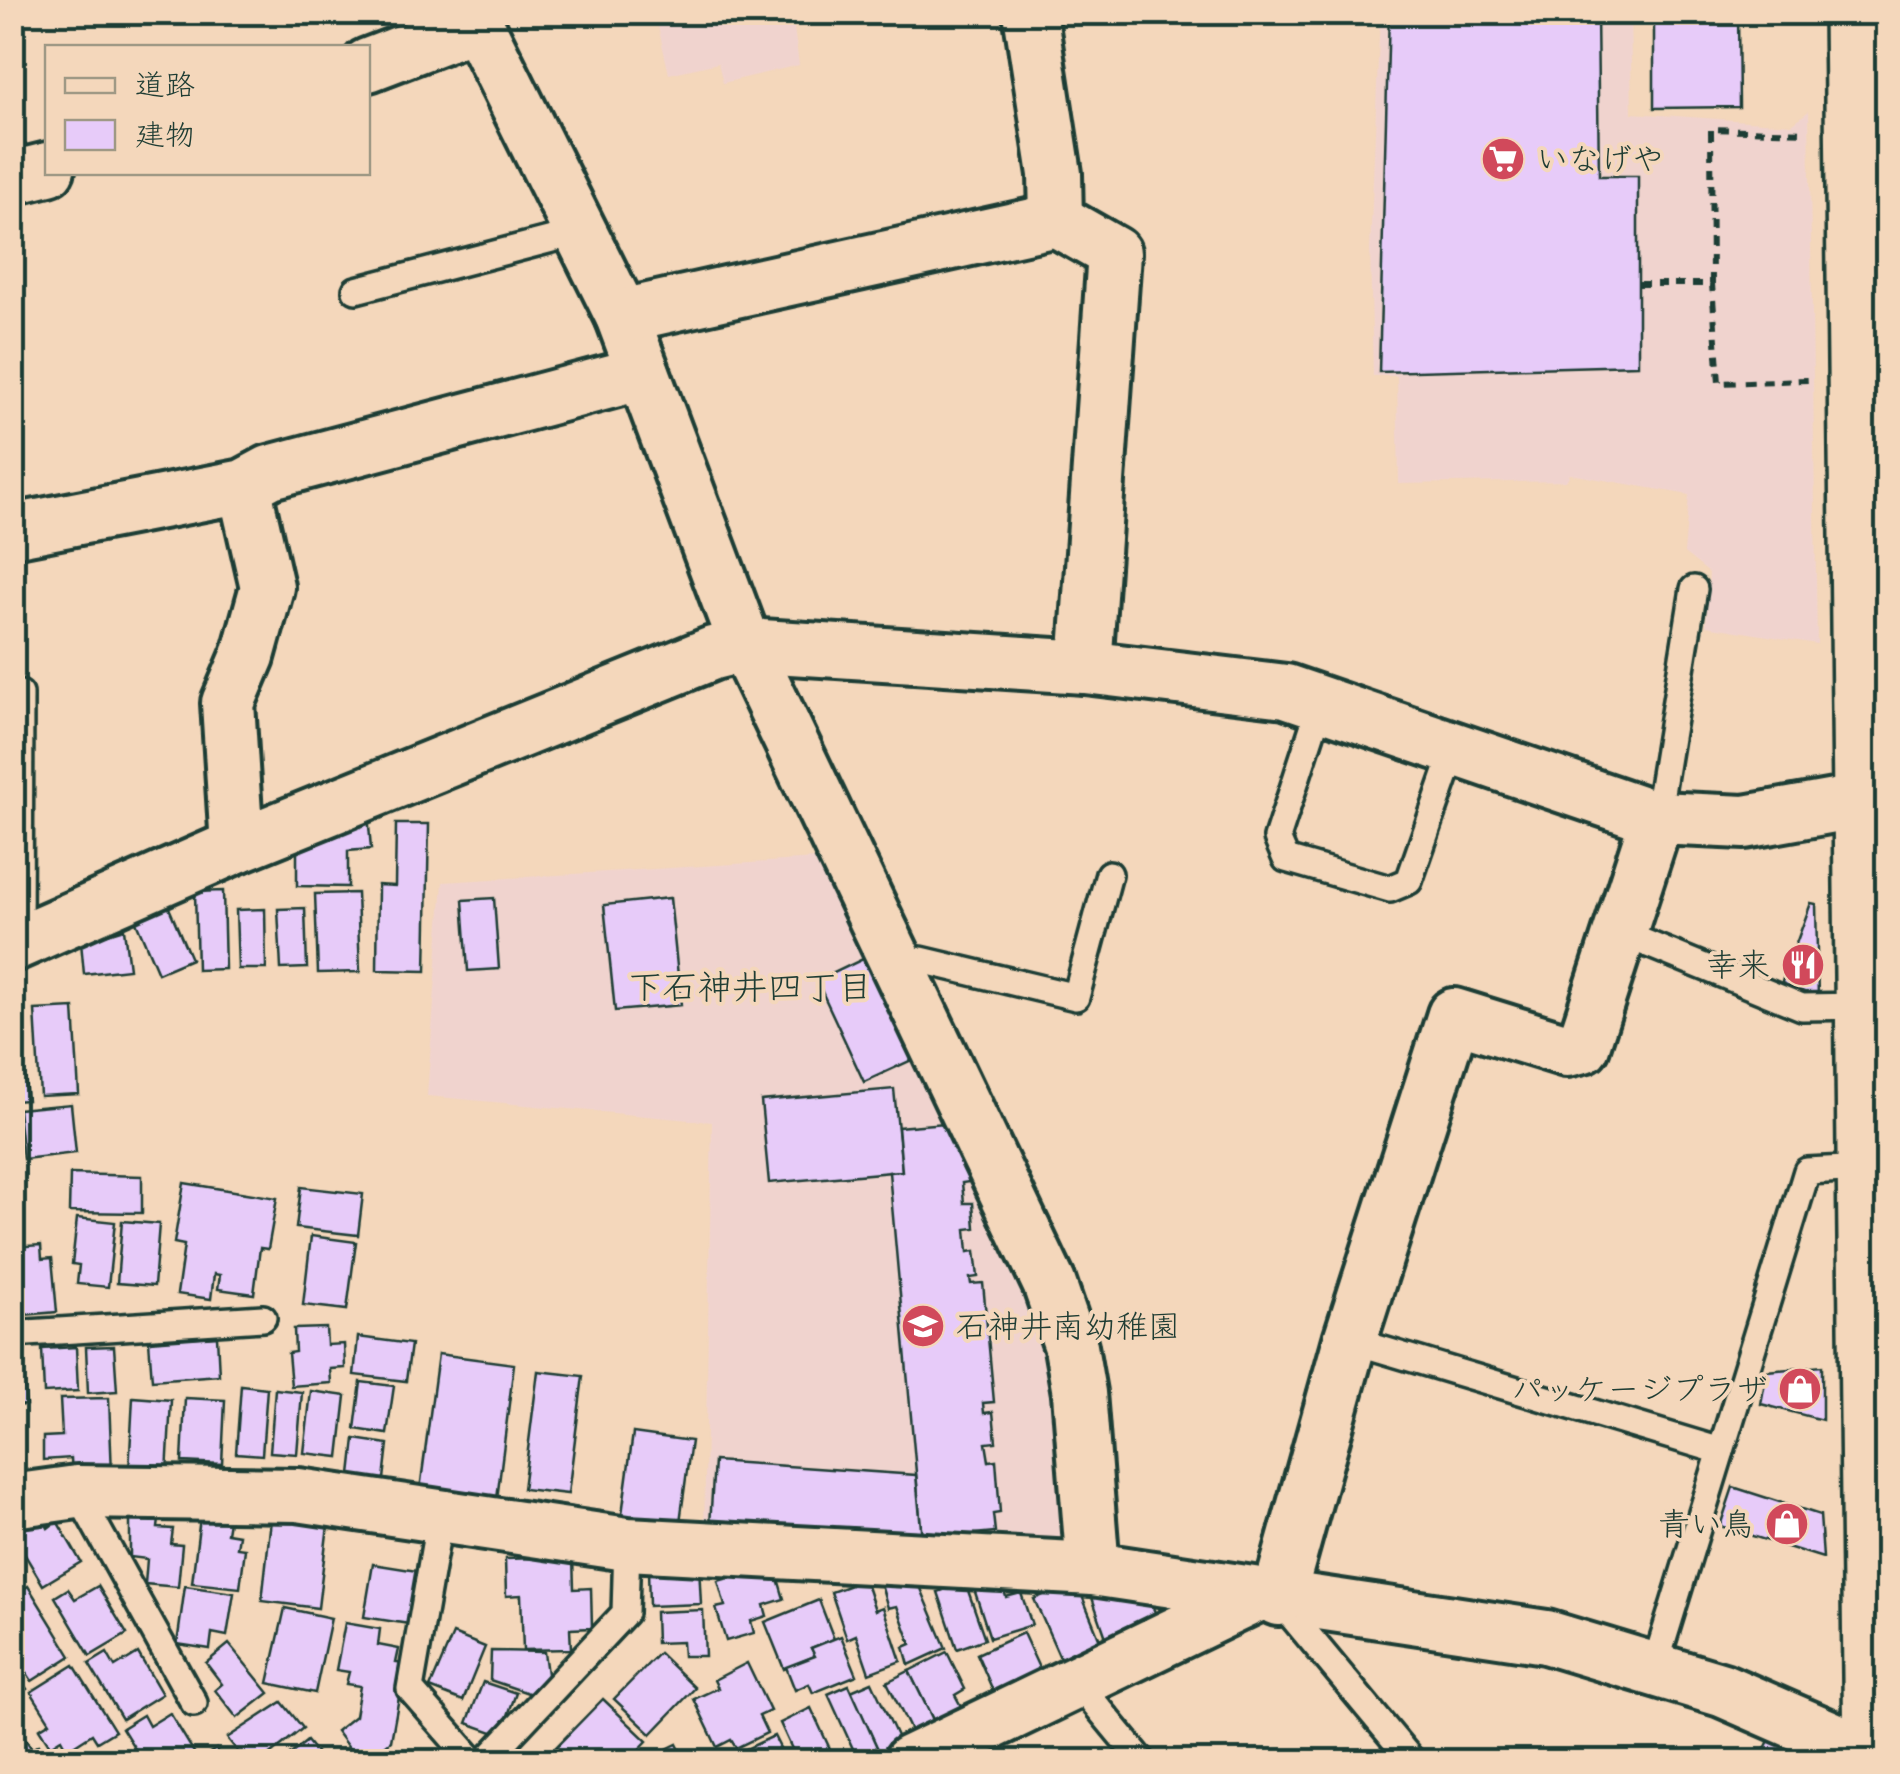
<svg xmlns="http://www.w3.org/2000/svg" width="1900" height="1774" font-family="'Indie Flower','Klee One',sans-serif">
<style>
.built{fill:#f0d3ce}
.building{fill:#e7cbf9;stroke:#1f3d34;stroke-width:2.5}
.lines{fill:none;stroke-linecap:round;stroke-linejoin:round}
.service-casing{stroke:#1f3d34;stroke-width:32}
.minor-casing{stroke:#1f3d34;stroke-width:60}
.secondary-casing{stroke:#1f3d34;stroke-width:62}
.path{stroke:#1f3d34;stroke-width:6;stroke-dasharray:10 8;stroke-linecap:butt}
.service{stroke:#f4d7bb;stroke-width:25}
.minor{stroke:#f4d7bb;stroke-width:52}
.secondary{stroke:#f4d7bb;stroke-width:55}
.labels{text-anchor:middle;stroke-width:8;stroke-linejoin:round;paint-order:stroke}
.poi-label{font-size:32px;fill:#1f3d34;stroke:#f4d7bb;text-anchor:end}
.neighbourhood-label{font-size:35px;fill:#1f3d34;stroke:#f4d7bb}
</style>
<rect width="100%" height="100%" fill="#f4d7bb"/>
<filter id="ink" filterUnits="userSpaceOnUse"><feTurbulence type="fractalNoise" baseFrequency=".01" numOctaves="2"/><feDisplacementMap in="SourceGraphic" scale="20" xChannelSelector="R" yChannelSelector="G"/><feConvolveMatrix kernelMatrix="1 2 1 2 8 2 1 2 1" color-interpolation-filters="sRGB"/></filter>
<g filter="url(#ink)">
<g class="built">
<path d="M655,13H792L799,65L723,83L718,63L669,74Z"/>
<path d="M1380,13H1630L1632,113L1792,124L1809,111L1817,644L1706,626L1709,573L1684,553L1689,495L1570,474L1566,481L1399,484L1397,376H1373L1370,250Z"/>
<path d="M833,858L1060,1359L1076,1554L704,1533L712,1122L427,1096L443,882Z"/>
</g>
<g class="building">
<path d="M1389,12H1597L1599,176H1638V365L1379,372Z"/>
<path d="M1654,12H1738L1739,107L1654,108Z"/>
<path d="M368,814L371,849L348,851V887L297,886V850Z"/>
<path d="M396,824H429L426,971L377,970L378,885L395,886Z"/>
<path d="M223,891L225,969L197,970L195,892Z"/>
<path d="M357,893L360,972L318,973L315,894Z"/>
<path d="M494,898L499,969L468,971L463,900Z"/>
<path d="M670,898L681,1005L615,1011L604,905Z"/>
<path d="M167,903L191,959L158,973L134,917Z"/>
<path d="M1811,903L1816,904L1818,999L1780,987Z"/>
<path d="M305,908L307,968L281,969L278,909Z"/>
<path d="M265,909L266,969H238L236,910Z"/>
<path d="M124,929L129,969L84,974L81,942Z"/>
<path d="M865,958L912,1060L864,1082L817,981Z"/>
<path d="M74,1008L79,1094L40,1096L35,1010Z"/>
<path d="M22,1046L27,1100L12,1101V1047Z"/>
<path d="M894,1089L902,1171L769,1183L761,1101Z"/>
<path d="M71,1104L76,1153L23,1159L18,1109Z"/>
<path d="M957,1122L960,1158L967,1157L969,1182L962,1183L964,1203H973L975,1228L966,1229L968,1252L975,1251L978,1277L970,1278L971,1284L983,1283L994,1402L983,1403L984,1413L993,1412L996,1442L986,1443L989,1461L996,1460L1000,1513L993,1514L995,1532L922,1539L889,1172L902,1171L898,1127Z"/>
<path d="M70,1174L142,1176V1213L69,1212Z"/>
<path d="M184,1183L277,1198L268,1249L260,1248L254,1294L218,1289L220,1275L214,1274L211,1299L177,1294L184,1245L174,1243Z"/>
<path d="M301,1187L363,1194L358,1235L296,1228Z"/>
<path d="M77,1218L115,1222L108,1287L77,1284L79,1265L72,1264Z"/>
<path d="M122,1221L159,1224L154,1286L117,1283Z"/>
<path d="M311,1236L356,1242L347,1310L303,1305Z"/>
<path d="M41,1245L42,1259L52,1258L57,1312L12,1316V1247Z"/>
<path d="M326,1328L327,1345L344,1344L345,1368L330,1369L331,1383L291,1386L288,1353L295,1352L294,1329Z"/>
<path d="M217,1336L219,1375L152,1380L149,1341Z"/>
<path d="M358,1337L411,1344L406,1381L354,1375Z"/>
<path d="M114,1346L117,1391L88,1393L86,1347Z"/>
<path d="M76,1347L78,1391L44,1393L42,1349Z"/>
<path d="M21,1348L26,1405L12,1406V1349Z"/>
<path d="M438,1354L514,1364L496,1507L419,1497Z"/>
<path d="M1822,1366V1420L1761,1404L1767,1371Z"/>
<path d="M538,1371L583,1376L568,1494L523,1489Z"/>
<path d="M361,1382L394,1386L387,1434L355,1429Z"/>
<path d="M241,1385L267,1388L262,1455L236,1453Z"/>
<path d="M275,1389L302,1392L297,1454L270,1452Z"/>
<path d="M311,1391L346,1396L339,1457L304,1453Z"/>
<path d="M133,1397L171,1400L167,1474L129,1472Z"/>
<path d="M109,1398L112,1474L72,1475L71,1458L43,1460V1437L62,1436L60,1399Z"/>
<path d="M185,1398L225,1400L222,1464L182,1462Z"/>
<path d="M12,1413H17L24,1477L12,1478Z"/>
<path d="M633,1433L691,1441L678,1537L620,1529Z"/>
<path d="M355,1439L388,1444L383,1488L350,1483Z"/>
<path d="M714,1461L916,1475L922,1539L710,1525Z"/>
<path d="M1733,1487L1820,1515L1823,1558L1720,1526Z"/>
<path d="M42,1517L48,1528L57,1521L81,1562L43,1585L13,1535Z"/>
<path d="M130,1517L159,1520L158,1528L173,1529L171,1544L182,1545L178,1587L145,1584L147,1559L130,1557Z"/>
<path d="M200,1517L229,1521L227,1533L239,1535L237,1548L245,1549L240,1588L192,1583Z"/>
<path d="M271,1519L328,1525L318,1608L262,1601Z"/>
<path d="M573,1557L574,1589L591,1588L592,1628L570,1629L571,1649L523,1650L521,1595L506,1596L505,1559Z"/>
<path d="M373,1564L417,1571L409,1624L364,1617Z"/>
<path d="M699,1565L701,1604L649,1606L648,1568Z"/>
<path d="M774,1565L784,1599L764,1605L767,1616L751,1621L754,1633L726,1641L716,1608L725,1606L718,1581Z"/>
<path d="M917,1579L946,1648L909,1665L904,1647L911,1644L897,1606L888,1608L880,1581Z"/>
<path d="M865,1580L875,1610L883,1607L901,1661L869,1673L856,1635L847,1639L831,1592Z"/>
<path d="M1001,1580L1006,1597L1021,1593L1032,1625L990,1638L974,1589Z"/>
<path d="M965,1582L985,1639L957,1649L938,1592Z"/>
<path d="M28,1586L71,1656L32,1681L12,1650V1596Z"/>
<path d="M98,1586L127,1634L90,1656L55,1597L68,1589L75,1599Z"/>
<path d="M185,1586L234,1593L227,1636L212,1633L210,1649L177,1644Z"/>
<path d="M1060,1588L1080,1591L1104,1650L1065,1669L1034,1599Z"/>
<path d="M1090,1592L1151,1604L1160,1622L1109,1646Z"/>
<path d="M819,1600L834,1639L811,1648L815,1656L784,1669L765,1622Z"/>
<path d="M285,1608L331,1618L315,1693L268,1683Z"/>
<path d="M703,1610L705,1656H683L682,1642L656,1643L655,1612Z"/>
<path d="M345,1623L380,1629L378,1645L399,1649L396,1663L405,1664L391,1741L365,1762H359L336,1731L355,1716L360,1686L346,1684L349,1672L336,1670Z"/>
<path d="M1023,1633L1045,1681L998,1702L977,1654Z"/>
<path d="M453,1634L485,1647L463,1701L430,1688Z"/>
<path d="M841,1636L857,1675L813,1693L809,1684L795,1690L786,1667L815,1656L811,1648Z"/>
<path d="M229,1644L269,1693L237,1718L215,1690L222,1684L206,1663Z"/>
<path d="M491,1651L544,1652L548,1681L534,1695L490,1680Z"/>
<path d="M947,1652L965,1689L955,1695L963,1710L935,1724L909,1671Z"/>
<path d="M107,1653L115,1667L138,1653L162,1694L122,1719L89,1664Z"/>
<path d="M659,1653L695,1688L651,1734L614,1699Z"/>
<path d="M747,1663L770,1711L759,1716L767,1733L736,1748L731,1740L717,1747L694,1699L718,1688L714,1680Z"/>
<path d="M74,1665L115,1731L97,1742L92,1734L67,1750L61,1739L50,1746L39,1729L50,1722L31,1692Z"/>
<path d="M909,1671L935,1724L913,1735L887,1682Z"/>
<path d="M15,1673L27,1689L12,1698V1675Z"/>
<path d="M483,1682L516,1693L501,1735L467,1723Z"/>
<path d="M872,1682L902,1747L881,1756L851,1691Z"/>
<path d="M849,1685L881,1756L870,1762H859L828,1694Z"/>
<path d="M603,1699L647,1741L627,1762H571L556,1747Z"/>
<path d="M282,1702L303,1728L261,1762H246L227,1738Z"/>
<path d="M811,1708L836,1762H798L780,1723Z"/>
<path d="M170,1713L195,1754L182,1762H143L122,1728L143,1715L149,1726Z"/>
<path d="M12,1720L32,1749L38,1745L43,1754L37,1757L40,1762H12Z"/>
<path d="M1777,1723L1805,1742L1790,1762H1759Z"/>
<path d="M774,1736L787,1762H731L729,1757Z"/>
<path d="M307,1741L324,1762H281Z"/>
<path d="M677,1744L686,1762H640Z"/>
<path d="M216,1749L223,1762H195Z"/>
<path d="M544,1752L553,1762H534Z"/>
</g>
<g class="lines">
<g class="service-casing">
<g id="service">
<path d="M356,290L583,231"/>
<path d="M1321,703L1277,838L1286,859L1390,889L1409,881L1455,749"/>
<path d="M1657,818L1694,589"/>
<path d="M1621,933L1802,1007L1864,1006"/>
<path d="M19,943L20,694"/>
<path d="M896,968L921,960L1076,997L1109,874"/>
<path d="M12,1334L263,1318"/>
<path d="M1350,1340L1721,1451"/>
<path d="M77,1492L194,1703"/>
<path d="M440,1516L410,1689L474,1762"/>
<path d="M1281,1603L1413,1762"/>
<path d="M1654,1669L1807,1171L1865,1168"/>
<path d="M1077,1682L1143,1762"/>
<path d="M485,1762L625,1613L627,1544"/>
</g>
</g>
<g class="minor-casing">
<g id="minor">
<path d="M471,12L622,316L745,645L1049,1283L1071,1347L1079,1393L1093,1569"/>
<path d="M1030,12L1055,174L1056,220"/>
<path d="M368,65L478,23"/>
<path d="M12,178L48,169"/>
<path d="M622,316L1056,220L1114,253L1085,667"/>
<path d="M12,531L244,486L270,472L643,373"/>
<path d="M237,846L228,703L248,656L267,587L244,486"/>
<path d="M12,945L237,846L713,653L745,645L1085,667L1286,691L1657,818L1745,822L1862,801"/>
<path d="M12,1501L77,1492L298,1495L627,1544L1093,1569L1546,1637L1722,1690L1887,1762"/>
<path d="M1278,1599L1350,1340L1454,1015L1567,1050L1583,1046L1657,818"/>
<path d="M910,1762L1255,1596"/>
</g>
</g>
<g class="secondary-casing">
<path id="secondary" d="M1852,12L1872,1762"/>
</g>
<g class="path">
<path d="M1638,284H1712L1719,383L1808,380"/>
<path d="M1712,284L1711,129L1805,132"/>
</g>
<use href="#service" class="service"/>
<use href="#minor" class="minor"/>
<use href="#secondary" class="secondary"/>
</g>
</g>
<defs>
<g id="supermarket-disc" transform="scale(2.25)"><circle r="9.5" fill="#d1495b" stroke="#f4d7bb"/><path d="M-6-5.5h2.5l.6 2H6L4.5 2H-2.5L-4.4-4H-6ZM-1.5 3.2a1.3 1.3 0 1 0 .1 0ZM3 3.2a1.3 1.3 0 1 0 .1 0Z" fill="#fff"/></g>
<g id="restaurant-disc" transform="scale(2.25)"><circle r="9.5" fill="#d1495b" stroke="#f4d7bb"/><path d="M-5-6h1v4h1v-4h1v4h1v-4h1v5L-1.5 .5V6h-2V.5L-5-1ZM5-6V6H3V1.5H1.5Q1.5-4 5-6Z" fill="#fff"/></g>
<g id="school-disc" transform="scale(2.25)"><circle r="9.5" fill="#d1495b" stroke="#f4d7bb"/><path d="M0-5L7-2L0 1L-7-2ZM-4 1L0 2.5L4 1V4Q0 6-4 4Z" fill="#fff"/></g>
<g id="shop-disc" transform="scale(2.25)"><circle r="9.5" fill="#d1495b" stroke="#f4d7bb"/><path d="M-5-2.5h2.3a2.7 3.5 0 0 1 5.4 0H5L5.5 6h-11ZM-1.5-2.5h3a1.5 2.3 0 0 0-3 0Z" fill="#fff"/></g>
</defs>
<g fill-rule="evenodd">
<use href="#supermarket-disc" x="1503" y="159"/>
<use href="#restaurant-disc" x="1803" y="965"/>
<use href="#school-disc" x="923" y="1326"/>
<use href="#shop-disc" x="1800" y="1389"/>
<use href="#shop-disc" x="1787" y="1524"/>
</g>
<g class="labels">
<g class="poi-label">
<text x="1536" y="170" text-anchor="start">いなげや</text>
<text x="1770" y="976">幸来</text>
<text x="956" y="1337" text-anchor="start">石神井南幼稚園</text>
<text x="1768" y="1400">パッケージプラザ</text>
<text x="1754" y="1535">青い鳥</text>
</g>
<g class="neighbourhood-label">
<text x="750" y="999">下石神井四丁目</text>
</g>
</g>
<rect width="1900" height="1774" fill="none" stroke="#f4d7bb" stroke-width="50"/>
<rect x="25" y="25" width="1850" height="1724" fill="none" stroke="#1f3d34" stroke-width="4" filter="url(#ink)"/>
<rect x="45" y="45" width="325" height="130" fill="#f4d7bb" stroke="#9f9985" stroke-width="2.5"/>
<rect x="65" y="78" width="50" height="15" fill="#f4d7bb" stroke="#9f9985" stroke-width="2.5"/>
<text x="135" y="95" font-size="30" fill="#1f3d34">道路</text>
<rect x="65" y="120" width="50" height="30" fill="#e7cbf9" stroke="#9f9985" stroke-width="2.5"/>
<text x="135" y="145" font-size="30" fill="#1f3d34">建物</text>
</svg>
